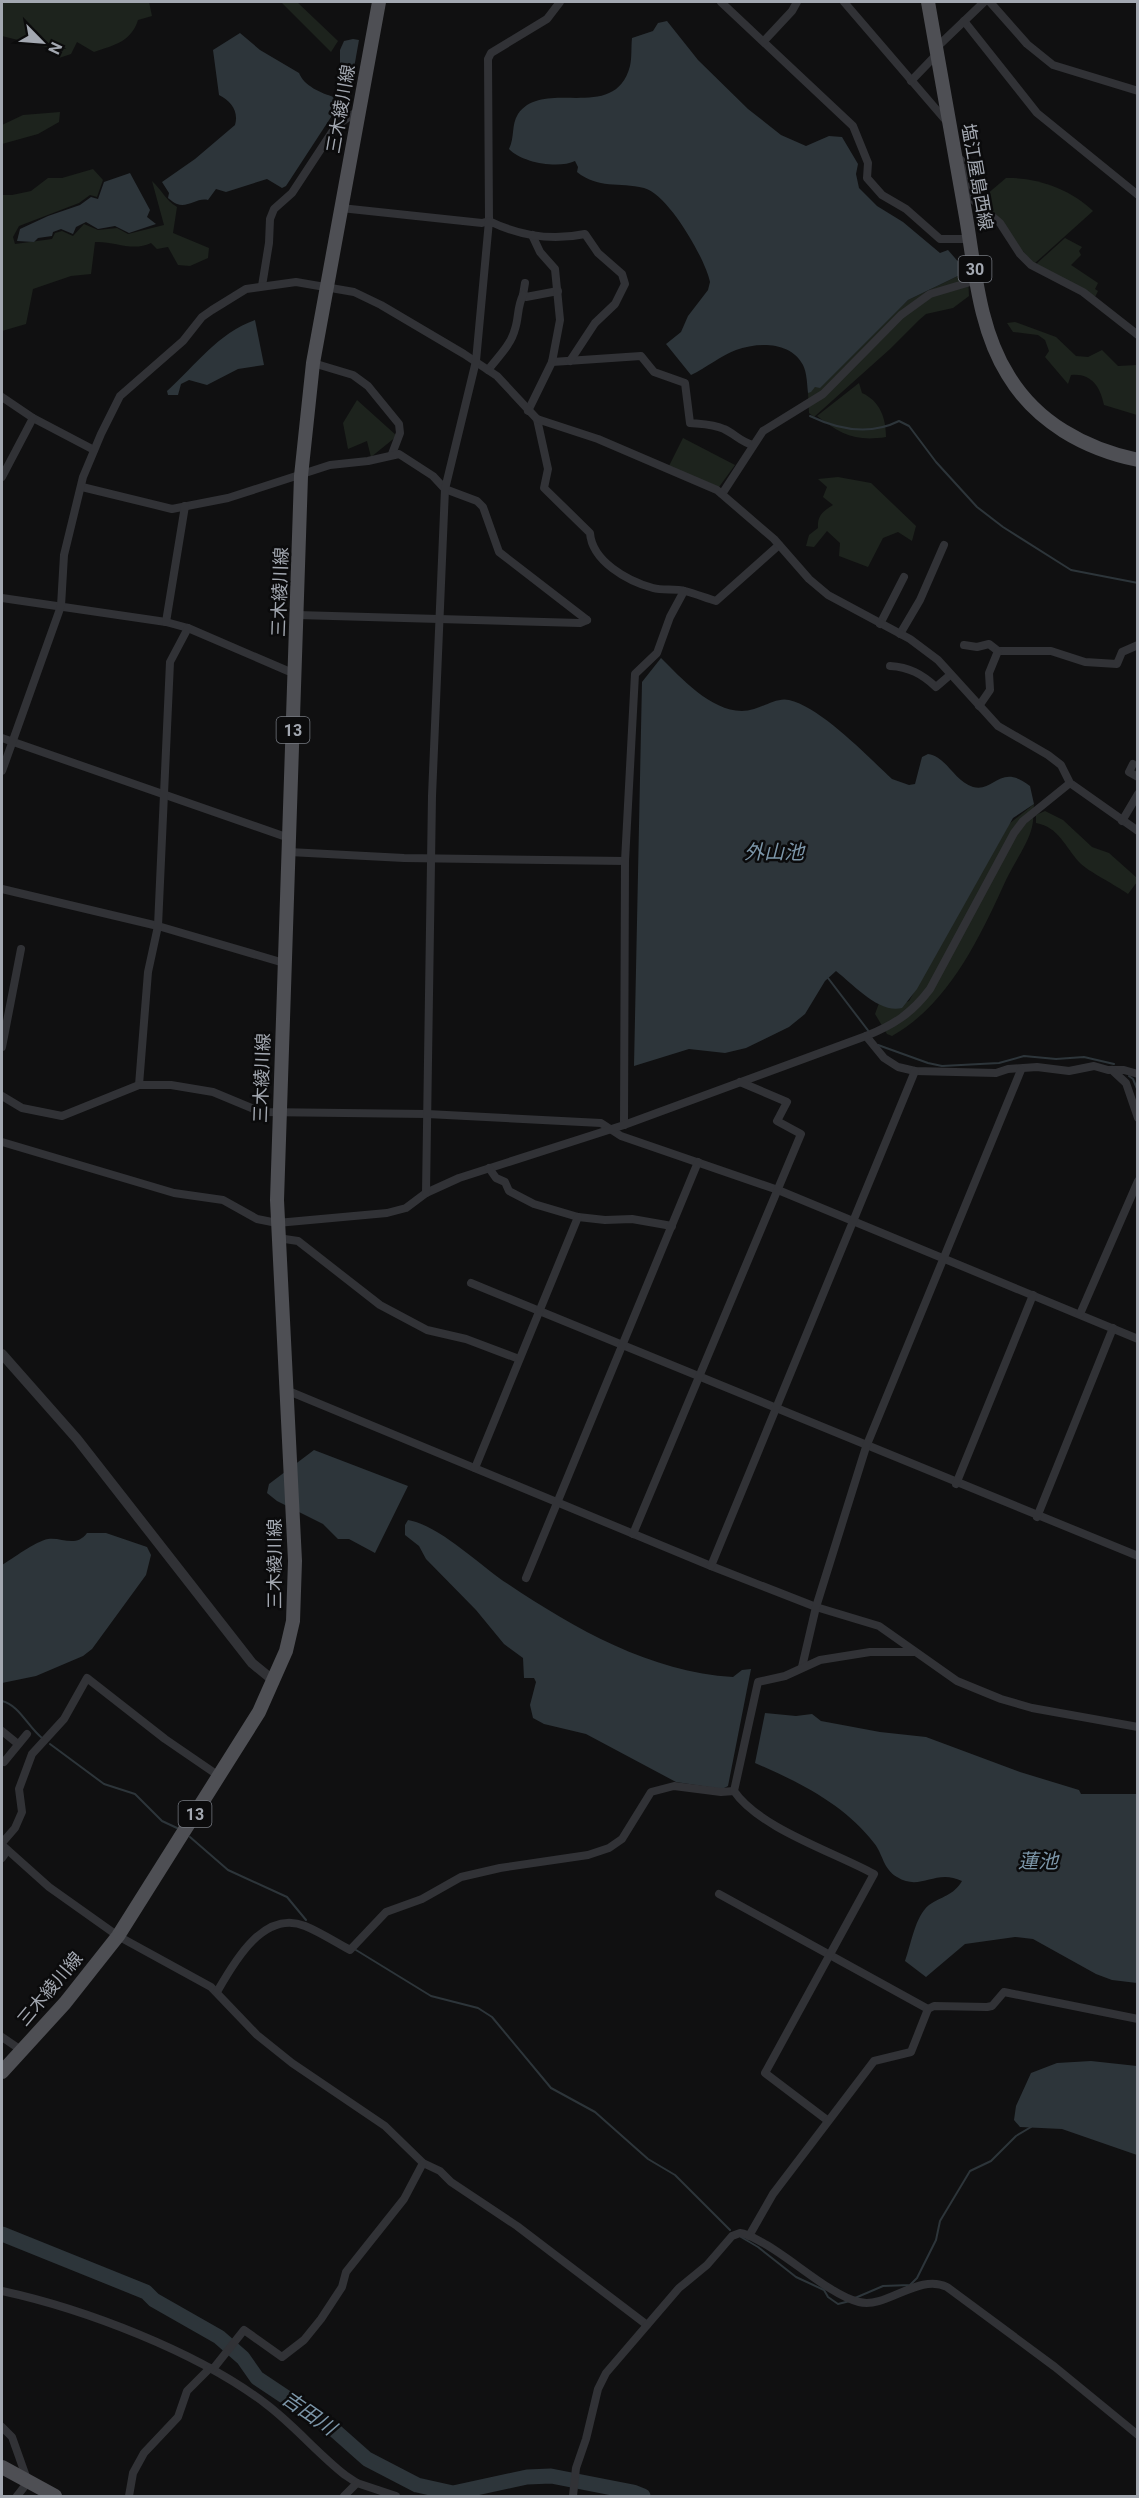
<svg xmlns="http://www.w3.org/2000/svg" width="1139" height="2498" font-family="Roboto,'Noto Sans JP',sans-serif">
<style>
.green{fill:#1d231d}
.water{fill:#2d353a}
.lines{fill:none;stroke-linecap:round;stroke-linejoin:round}
.stream{stroke:#2d353a;stroke-width:2}
.river{stroke:#2d353a;stroke-width:15}
.minor{stroke:#313236;stroke-width:8}
.tertiary{stroke:#313236;stroke-width:10}
.primary{stroke:#4e4f54;stroke-width:14}
.labels{text-anchor:middle;stroke-width:5;stroke-linejoin:round;paint-order:stroke}
.shield{fill:#0b0b0c;stroke:#757980;stroke-width:1.5}
.shield-label{font-size:16px;font-weight:bold;fill:#a3a8b1}
.street-label{font-size:18px;fill:#a3a8b1;stroke:#0b0b0c}
.water-label{font-size:20px;font-style:italic;fill:#7c96a9;stroke:#0b0b0c}
</style>
<rect width="100%" height="100%" fill="#101011"/>
<g class="green">
<path d="M2,2H149L152,16L138,20C131,42 114,45 94,52L77,42L71,54L59,58L50,48L2,36Z"/>
<path d="M281,2H297L338,41L331,52Z"/>
<path d="M60,112L59,122L38,134L2,144V125L23,115Z"/>
<path d="M93,169L103,180L97,197L90,195L79,203L19,226L13,237L15,244L52,239L55,233L62,231L73,236L84,224L98,230L117,228L128,234L164,225L152,181C162,190 165,200 177,207L173,233L209,248L208,258L190,266L178,265L168,247L157,249L151,243C132,252 115,241 95,242L91,274L71,276L33,289L26,324L2,331V195H12L31,191L48,178H62Z"/>
<path d="M1006,178C1036,177 1071,189 1093,211L1034,264L979,201Z"/>
<path d="M1065,238L1082,247L1079,251L1081,255L1071,265L1098,283L1095,289L1098,291L1095,297L1035,265Z"/>
<path d="M964,273L968,275L969,296L953,308L926,314L919,320L890,349L814,417L809,413L808,393L908,300Z"/>
<path d="M1015,322L1056,337L1076,356L1088,357L1102,350L1118,366L1137,365V415L1104,405C1100,386 1091,373 1071,375L1068,384L1045,357L1049,351L1045,340L1038,335L1013,332L1007,323Z"/>
<path d="M859,383L862,393C880,401 886,418 886,437C856,442 840,434 817,416Z"/>
<path d="M357,400L397,436L371,457L367,441L348,449L343,423Z"/>
<path d="M683,438L735,465L719,487L669,466Z"/>
<path d="M838,477L871,483L916,526L912,541L898,532L883,538L868,567L839,556L840,543L827,531L814,547L806,546L809,535L818,528C817,516 823,511 833,505L823,497L827,487L818,479Z"/>
<path d="M1034,804C1033,811 1034,820 1032,827C1028,844 1014,863 1006,880C980,937 949,1004 892,1036L887,1034L875,1014L879,1003L889,1008L909,1001L1009,824Z"/>
<path d="M1045,811L1063,820L1092,847L1109,853L1137,878V882L1128,894C1116,885 1089,872 1080,863C1065,847 1059,827 1036,823V815Z"/>
</g>
<g class="water">
<path d="M667,21L698,60L748,109L781,135L806,146L829,136L842,137L858,164L856,174L859,188L877,206L903,222L940,253L948,250L961,265L964,273L908,300L820,388L815,387L811,392L808,393C807,384 807,373 803,365C791,341 757,342 736,350C720,356 706,368 691,375L666,344L681,332L688,316L708,290L710,282C705,258 668,194 644,188C619,182 598,189 577,172L578,167L575,161C559,169 522,163 509,149C515,137 511,125 518,114C544,77 615,124 630,66C632,58 631,47 632,38L653,31L658,23Z"/>
<path d="M240,33L260,50L299,73C304,86 321,93 334,97L346,87L350,88L286,186L282,188L267,179L226,192L216,189L208,200C198,197 188,208 177,204C174,203 171,200 168,198L169,193L162,182L195,159L235,125C239,111 231,101 219,95L213,50Z"/>
<path d="M353,39L359,40L354,68L340,70V50L344,41Z"/>
<path d="M130,173L150,210L147,217L156,224L129,233L115,226L98,229L86,222L76,227L73,234L61,229L53,232L52,236L38,238L34,242L17,241L20,229L48,216L80,205L91,197L98,199L104,182Z"/>
<path d="M255,320L264,365L238,369L207,385L189,380L181,384L178,395H168L167,391C195,366 218,333 255,320Z"/>
<path d="M661,658C683,680 719,720 754,709C765,706 778,697 789,700C822,708 867,756 892,779L909,785L915,784L922,757L928,754C947,757 954,781 973,787C994,793 1000,762 1030,786L1034,804L1013,818L917,989L902,1008C879,1014 853,984 836,971L825,981L805,1014L789,1027L746,1048L725,1053L689,1049L634,1066L642,682Z"/>
<path d="M314,1450L408,1486L375,1553L349,1539H338L323,1524L277,1501L267,1493L269,1484Z"/>
<path d="M408,1520C441,1526 480,1566 508,1584C575,1629 651,1672 733,1677L742,1670L751,1669L728,1786L722,1789L676,1782L586,1734L544,1724L533,1718L530,1705L536,1682L534,1678H524L523,1658L504,1644L476,1610L426,1559L419,1546L405,1535V1525Z"/>
<path d="M87,1533H106L147,1547L151,1555L146,1575L92,1649L83,1656L36,1676L2,1683V1565C12,1559 36,1541 48,1539C62,1537 76,1548 87,1533Z"/>
<path d="M765,1713L796,1716L812,1714L821,1721L880,1732L926,1737L1020,1772L1079,1790L1081,1794H1137V1983L1112,1980L1096,1974L1033,1939L1015,1937L965,1944L926,1977L905,1961C911,1945 915,1916 929,1905C942,1896 953,1896 962,1881C935,1868 921,1892 897,1877C883,1869 883,1854 874,1843C844,1804 799,1782 755,1763Z"/>
<path d="M1091,2061L1137,2066V2155L1062,2129L1020,2127L1014,2120L1016,2106L1031,2073L1057,2063Z"/>
</g>
<g class="lines">
<g class="stream">
<path d="M810,416C839,430 869,436 899,421L909,426L936,462L977,507L1003,527L1071,570L1138,583"/>
<path d="M828,978L870,1033"/>
<path d="M878,1045L928,1063L942,1066L999,1063L1024,1056L1056,1059L1084,1057L1114,1064"/>
<path d="M1129,1076L1133,1079L1138,1091"/>
<path d="M2,1701C19,1705 28,1727 42,1738"/>
<path d="M50,1744L104,1784L135,1794L162,1821L177,1828"/>
<path d="M190,1837L228,1870L287,1897L306,1920"/>
<path d="M356,1950L431,1996L478,2008L492,2017L551,2088L595,2112L648,2159L675,2175L730,2230"/>
<path d="M741,2237L758,2247L796,2277L824,2290L828,2297L838,2304L850,2301"/>
<path d="M855,2298L883,2286L910,2285L917,2278L936,2240L940,2221L970,2171L991,2161L1016,2136L1031,2127"/>
</g>
<path class="river" d="M2,2234L146,2292L154,2300L219,2337L243,2358L257,2378L332,2428L367,2459L417,2485L453,2493L527,2477L551,2476L633,2492L643,2496"/>
<g class="minor">
<path d="M721,2L853,126L868,163L867,178L882,195L906,209L940,239H969"/>
<path d="M844,2L948,123"/>
<path d="M990,2L1027,44L1053,65L1138,91"/>
<path d="M964,21L1037,113L1138,195"/>
<path d="M764,41L792,11L797,2"/>
<path d="M936,48L984,2"/>
<path d="M911,81L937,54"/>
<path d="M956,156L966,164L972,199L1000,223L1020,254L1031,265L1083,292L1138,335"/>
<path d="M341,208L482,223L489,221L488,59L491,53L547,19L560,2"/>
<path d="M525,283L523,295L526,297L558,291"/>
<path d="M262,286L269,243L270,219L274,209L292,193L336,126L359,110"/>
<path d="M552,362L641,356L654,372L685,383L690,423C701,424 714,424 724,429C735,434 741,442 753,445"/>
<path d="M313,363L353,375L368,386L399,424L400,433L392,454"/>
<path d="M488,370C498,357 511,345 515,329C519,317 517,307 523,295"/>
<path d="M2,397L33,418L94,450"/>
<path d="M528,411L552,362L560,320L555,269L540,252L532,235"/>
<path d="M537,419L548,469L544,488L590,533C592,561 627,581 653,588C663,591 675,588 685,591C696,594 706,598 716,601L779,545"/>
<path d="M2,477L33,418"/>
<path d="M82,487L172,509L228,498L330,465L368,461L399,454L433,476L445,489L477,501L483,507L499,552L587,620"/>
<path d="M722,494L763,431L823,394L901,315L930,294L977,280"/>
<path d="M2,598L166,622L188,628L288,671H295"/>
<path d="M297,615L580,623L587,620"/>
<path d="M166,622L185,506"/>
<path d="M880,624L904,577"/>
<path d="M900,634L920,600L944,545"/>
<path d="M964,645L977,647L989,644L998,651H1051L1085,662L1117,664L1122,652L1138,645"/>
<path d="M890,666C909,667 922,674 936,687L950,675"/>
<path d="M979,706L990,690L989,673L998,651"/>
<path d="M2,738L289,838"/>
<path d="M1133,764L1129,772L1138,777"/>
<path d="M2,771L61,606L64,555L83,477L101,434L120,396L183,341L202,317L212,310L246,289L296,282L354,292L381,305L464,354L497,376L537,419L598,439L717,490L774,539L809,579L828,595L910,639L938,660L998,726L1048,755L1061,765L1070,783L1138,831"/>
<path d="M1122,821L1138,794"/>
<path d="M289,852L404,858L625,861"/>
<path d="M2,889L158,926L284,963"/>
<path d="M866,1036L884,1058L898,1067L915,1071L996,1073L1008,1069L1037,1067L1069,1071L1094,1066L1108,1070H1124L1138,1074"/>
<path d="M2,1047L21,949"/>
<path d="M1112,1070L1126,1083L1138,1118"/>
<path d="M139,1085L148,972L158,926L170,662L188,628"/>
<path d="M2,1096L22,1108L62,1116L139,1085H171L213,1092L261,1112L427,1114L601,1123L621,1136L778,1190L1138,1339"/>
<path d="M624,1125L625,861L635,674L657,653L670,617L684,591"/>
<path d="M2,1142L174,1193L223,1200L257,1219L277,1223L387,1213L406,1208L426,1193L459,1178L624,1125L866,1036C894,1025 912,1013 930,989L1014,833L1023,821L1070,783"/>
<path d="M489,1168L496,1178L505,1182L509,1191L534,1204L578,1217L605,1220L632,1219L672,1226"/>
<path d="M426,1193L432,796L445,489L476,361L489,221C520,236 552,241 585,234L598,253L622,274L625,284L615,304L595,323L570,361"/>
<path d="M278,1238L298,1241L380,1305L427,1330L466,1339L519,1359"/>
<path d="M471,1283L1138,1556"/>
<path d="M1080,1314L1138,1181"/>
<path d="M286,1390L711,1566L816,1607L879,1626L957,1681L1001,1699L1032,1708L1138,1727"/>
<path d="M475,1468L578,1217"/>
<path d="M956,1484L1033,1295"/>
<path d="M1037,1517L1113,1328"/>
<path d="M633,1534L801,1134L777,1121L787,1102L740,1082"/>
<path d="M711,1566L915,1071"/>
<path d="M526,1578L698,1162"/>
<path d="M802,1667L816,1607L866,1447L1021,1070"/>
<path d="M2,1731L18,1744"/>
<path d="M4,1762L27,1734"/>
<path d="M2,1843L15,1828L22,1812L19,1789L32,1754L64,1719L87,1678L165,1739L219,1776"/>
<path d="M2,1845L49,1887L118,1936L211,1987L257,2035L292,2063L385,2126L423,2163L440,2171L451,2182L517,2226L647,2325"/>
<path d="M2,1858L7,1851"/>
<path d="M719,1894L928,2009"/>
<path d="M217,1992C233,1964 263,1909 305,1926C320,1932 335,1942 350,1950L386,1912L422,1899L461,1877L500,1868L588,1855L609,1848L622,1839L651,1792L674,1786L721,1792L734,1791"/>
<path d="M2,2037L21,2050"/>
<path d="M827,2120L765,2073L874,1874C834,1852 759,1828 734,1791L758,1682L785,1676L820,1660L870,1652H914"/>
<path d="M749,2236L773,2194L874,2061L911,2052L928,2009L934,2006L987,2007L992,2006L1004,1992L1138,2019"/>
<path d="M2,2291C85,2309 198,2352 266,2404C294,2425 317,2453 345,2475L357,2483L396,2496"/>
<path d="M213,2369L244,2330L282,2357L304,2340L321,2319L342,2287L346,2272L404,2199L423,2163"/>
<path d="M2,2427L12,2437L28,2482L17,2496"/>
<path d="M129,2496L133,2473L144,2453L178,2417L187,2391L210,2368"/>
<path d="M344,2496L357,2483"/>
<path d="M573,2496L576,2468L586,2439L598,2389L606,2373L679,2288L707,2265L732,2236L740,2233C749,2234 757,2240 765,2244C792,2259 832,2296 859,2302C887,2309 918,2273 947,2287L1055,2367L1138,2435"/>
</g>
<path class="tertiary" d="M2,1354L77,1439L252,1663L274,1681"/>
<g class="primary">
<path d="M928,2C940,73 953,145 966,217C975,270 979,329 1008,375C1036,422 1085,449 1138,460"/>
<path d="M2,2072L65,2003L118,1936L259,1712L286,1651L293,1621L295,1561L277,1200L301,476L313,363L379,2"/>
<path d="M2,2467L55,2496"/>
</g>
</g>
<g class="labels">
<g class="shield">
<rect x="958.5" y="256" width="33" height="26" rx="4.5"/>
<rect x="276.5" y="717" width="33" height="26" rx="4.5"/>
<rect x="178.5" y="1801" width="33" height="26" rx="4.5"/>
</g>
<g class="shield-label">
<text x="975" y="275">30</text>
<text x="293" y="736">13</text>
<text x="195" y="1820">13</text>
</g>
<g class="street-label">
<text transform="translate(341 109) rotate(-80)" y="6">三木綾川線</text>
<text transform="translate(977 177) rotate(80)" y="6">塩江屋島西線</text>
<text transform="translate(280 592) rotate(-88)" y="6">三木綾川線</text>
<text transform="translate(262 1078) rotate(-88)" y="6">三木綾川線</text>
<text transform="translate(275 1564) rotate(-90)" y="6">三木綾川線</text>
<text transform="translate(50 1989) rotate(-50)" y="6">三木綾川線</text>
</g>
<g class="water-label">
<text x="774" y="859">外山池</text>
<text x="1038" y="1868">蓮池</text>
<text transform="translate(309 2413) rotate(35)" y="7">吉田川</text>
</g>
</g>
<rect width="1139" height="2498" fill="none" stroke="#a3a8b1" stroke-width="6"/>
<g transform="translate(42 42) rotate(115)" stroke="#0b0b0c" stroke-width="4.5" paint-order="stroke">
<path d="M0-4.5L10 22L0 15L-10 22Z" fill="#a3a8b1"/>
<text y="-9" font-size="16" font-weight="bold" text-anchor="middle" fill="#a3a8b1">N</text>
</g>
</svg>
